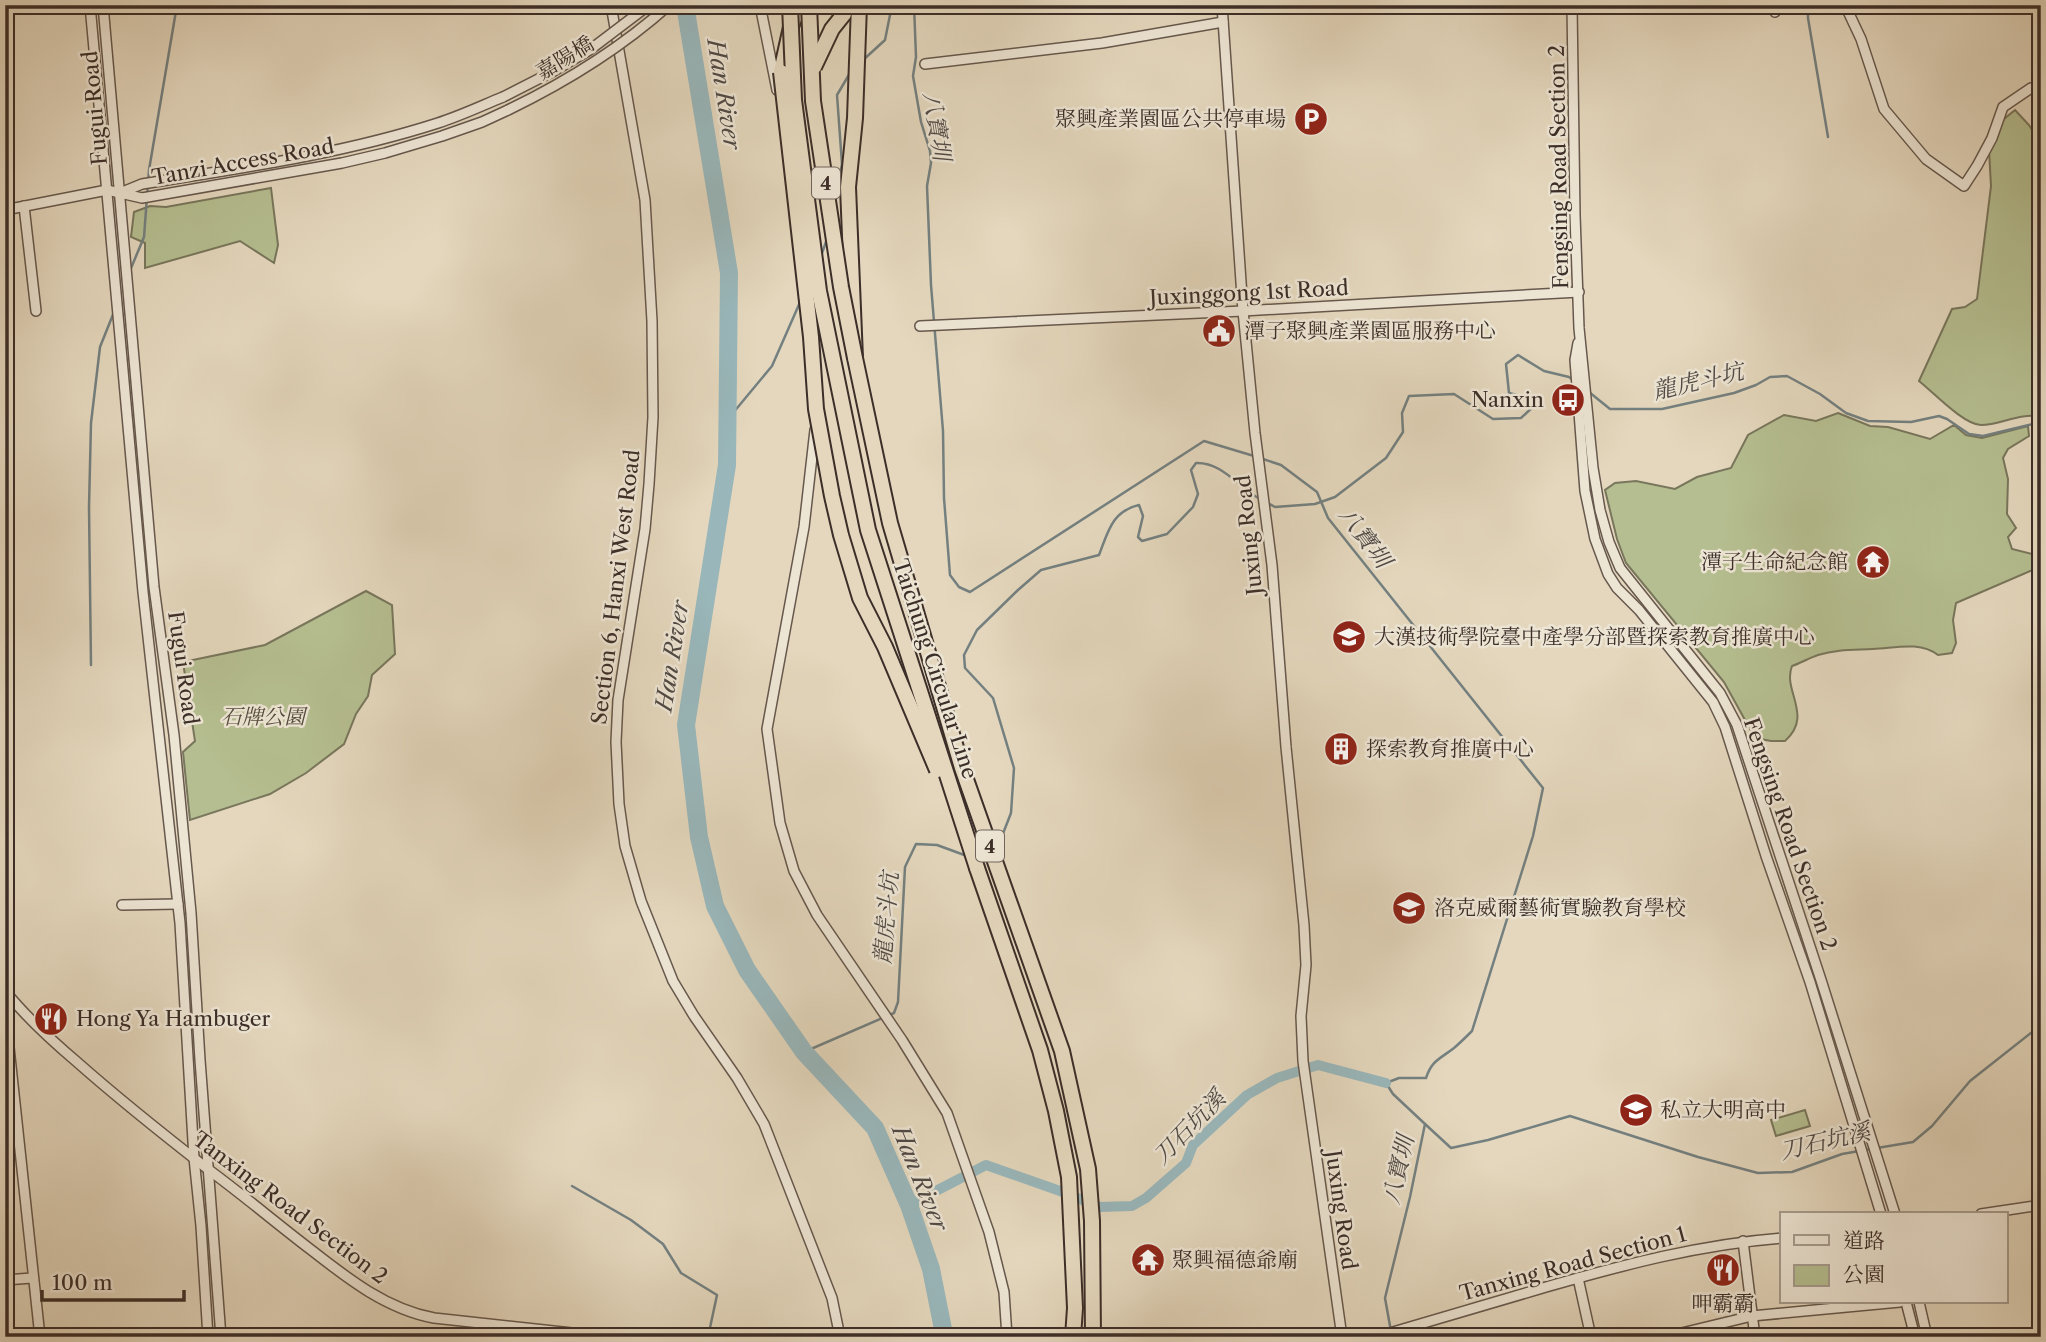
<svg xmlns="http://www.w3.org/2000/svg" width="2046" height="1342" font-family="'Libre Caslon Text','Noto Serif TC',serif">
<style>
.green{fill:#b5be90;stroke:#78765c;stroke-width:2}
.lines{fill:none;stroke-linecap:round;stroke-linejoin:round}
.stream{stroke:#748080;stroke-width:2.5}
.canal{stroke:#99b7bb;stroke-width:10}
.river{stroke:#99b7bb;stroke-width:18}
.minor-casing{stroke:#66584d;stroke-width:12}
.highway-casing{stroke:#3c2e28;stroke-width:18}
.minor{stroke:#ede5d4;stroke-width:9}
.highway{stroke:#e4d7bd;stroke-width:14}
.minor-bridge-casing{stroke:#66584d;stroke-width:12;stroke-linecap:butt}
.highway-bridge-casing{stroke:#3c2e28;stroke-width:18;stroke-linecap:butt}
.minor-bridge{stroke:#ede5d4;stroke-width:9}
.highway-bridge{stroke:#e4d7bd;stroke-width:14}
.labels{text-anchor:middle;stroke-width:5;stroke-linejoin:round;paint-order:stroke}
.shield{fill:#ede5d4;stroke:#71655c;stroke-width:2}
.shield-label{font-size:19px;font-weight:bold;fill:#3c2e28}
.street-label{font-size:21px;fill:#3c2e28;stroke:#ede5d4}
.poi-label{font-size:21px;fill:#3c2e28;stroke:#ede5d4;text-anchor:start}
.park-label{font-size:21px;font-style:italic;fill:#544b3d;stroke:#ede5d4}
.water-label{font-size:23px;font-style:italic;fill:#4f4945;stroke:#ede5d4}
</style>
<rect width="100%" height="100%" fill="#e4d7bd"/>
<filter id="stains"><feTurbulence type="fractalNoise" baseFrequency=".00286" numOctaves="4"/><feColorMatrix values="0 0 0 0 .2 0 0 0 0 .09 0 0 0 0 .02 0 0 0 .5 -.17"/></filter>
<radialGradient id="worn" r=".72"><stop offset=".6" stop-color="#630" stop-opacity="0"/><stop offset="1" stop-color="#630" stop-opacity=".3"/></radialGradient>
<g class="green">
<path d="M2015,110L2029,125L2041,144V417C2020,412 2001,425 1981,425C1964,425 1933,392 1919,381L1952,309L1965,307L1977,299L1991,186L1989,150L2004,119Z"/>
<path d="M271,188L278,245L274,263L240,241L145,268V243L131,237L134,212L150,206L166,207Z"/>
<path d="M1838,413L1870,426L1888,427L1930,439L1954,425L1966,435L1982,438L2028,426L2029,436L2008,449L2003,458L2008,479L2007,514L2016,528L2008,537L2012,549L2036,555L2035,569L1956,603L1953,620L1956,643L1952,653L1938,655C1919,641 1896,648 1873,649C1854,650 1837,649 1818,655C1809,658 1801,663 1792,666C1782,691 1814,715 1785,741H1771L1755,738L1724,682L1626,563L1617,539L1605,490L1615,483L1636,481L1675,489L1697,477L1731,468L1748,435L1784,415L1816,421Z"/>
<path d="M366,591L392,605L395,654L372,675L368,696L356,714L344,744L306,773L270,794L190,820L183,752L195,741L183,662L265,645Z"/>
<path d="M1805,1110L1810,1126L1776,1136L1771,1120Z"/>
</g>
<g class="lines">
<g class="stream">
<path d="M914,5L916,57L913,76L921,122L930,151L931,163L927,186L931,285L943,431L944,498L950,575L959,587L970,592L1204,441L1254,456"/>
<path d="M1808,5V18L1828,137"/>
<path d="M862,61L885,40L892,5"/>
<path d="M835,202L842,164L837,95L850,73"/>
<path d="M821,256L827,239"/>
<path d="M129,273L144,237L149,170L177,5"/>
<path d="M1589,392L1610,409H1662L1734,393L1756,385L1770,377L1787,376L1820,394L1846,413L1868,421L1911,422L1939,416L1947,419L1969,434L1983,436L2033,424L2041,426"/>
<path d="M728,419L772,366L801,300"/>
<path d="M1260,458L1281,465L1317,492L1328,518L1543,788L1533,836L1472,1031C1466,1037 1460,1043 1454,1048C1440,1059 1432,1060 1426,1078H1399L1386,1083L1393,1094L1425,1124L1410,1197L1385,1298L1392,1337"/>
<path d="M1266,502L1275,507L1315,504L1335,497L1386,458L1403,432L1402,413L1409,396L1454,394L1493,419L1521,418L1535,405L1529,398L1509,393L1506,364L1518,355L1544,371L1569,377L1573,380"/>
<path d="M91,665L89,507L91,423L100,347L114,312"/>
<path d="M997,849L1011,813L1014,768L993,698L965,668L964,655L977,630L1018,590L1041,570L1099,555C1108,532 1112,511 1139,505L1143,516L1138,537L1142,541L1167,534L1193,507L1198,494L1191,470L1196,463C1222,462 1238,487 1260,499"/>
<path d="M804,1052L894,1013L898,1002L905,867L916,844L937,845L967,856"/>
<path d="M1425,1124L1451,1148L1488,1140L1570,1116L1698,1157L1758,1173L1792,1172L1842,1154L1871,1149"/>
<path d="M1877,1148L1913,1142L1932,1126L1970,1081L2041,1025"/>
<path d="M572,1186L631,1220L663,1244L681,1273L717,1295L708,1337"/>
</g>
<path class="canal" d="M909,1205L986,1165L1060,1191L1100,1207L1132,1206L1146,1198L1186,1163L1193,1145L1247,1095L1277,1078L1318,1065L1386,1083"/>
<path class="river" d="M685,5L729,273L727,465L686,725L699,837L715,906L747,970L804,1052L875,1128L909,1205L931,1269L943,1329L942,1337"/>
<g class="minor-casing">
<g id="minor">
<path d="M90,5L143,592L180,923L194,1158L201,1226L208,1337"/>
<path d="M103,5L154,587L174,735L191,913L200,1060L221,1337"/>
<path d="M611,5L645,200L652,321L653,417L649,484L645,529L618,700L616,742L619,804L625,846L641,901L673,981L694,1016L737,1078L764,1124L832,1298L840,1337"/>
<path d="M760,5L777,90"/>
<path d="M1222,5L1243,311L1255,433L1272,565L1286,747L1304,925L1306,965L1301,1016L1303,1061L1342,1337"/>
<path d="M1572,5L1575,215L1579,328L1593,468L1600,510L1609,542L1620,568L1720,693L1737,725L1821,980L1895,1214"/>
<path d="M1845,5L1861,39L1884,109L1926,159L1964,186L1977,166L1992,138L2003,107L2031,88L2041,89"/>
<path d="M1775,12L1780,5"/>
<path d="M925,64L1102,43L1223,22"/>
<path d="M120,193L142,184C241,168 342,154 438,123C460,116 481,106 503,97"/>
<path d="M24,206L36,311"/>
<path d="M5,210L107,190L142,198L342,163L385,153L442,136L482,122L508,110"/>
<path d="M920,326L1243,311L1579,292"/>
<path d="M1578,343L1575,360L1585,491L1595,539L1608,574L1617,588L1639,610L1713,702L1725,727L1766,856L1810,982L1881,1214"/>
<path d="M815,430L804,527L767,729L780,823L794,871L817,915L902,1040L947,1113L989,1232L1004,1292L1007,1337"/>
<path d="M122,905L178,904"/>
<path d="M5,991C27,1018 51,1040 77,1062C120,1100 164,1135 209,1170C243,1195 276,1223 310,1249C347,1278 386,1309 434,1318L609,1337"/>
<path d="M5,1010L40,1337"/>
<path d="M1981,1214L2041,1205"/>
<path d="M1743,1241L1755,1337"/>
<path d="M1578,1278L1591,1337"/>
<path d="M5,1280L32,1278"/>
<path d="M1906,1302L1915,1337"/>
<path d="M1919,1302L1927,1337"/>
<path d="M1376,1337C1432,1320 1489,1304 1546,1287C1623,1265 1701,1244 1782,1238"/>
<path d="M1665,1337L1752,1316L1900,1302"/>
</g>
</g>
<g class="highway-casing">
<g id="highway">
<path d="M859,5L855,118L848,187L855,358L890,523L962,768L1062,1051L1088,1169L1092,1221L1093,1337"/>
<path d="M781,72L791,27L799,5"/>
<path d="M977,868L1040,1050L1056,1111L1069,1177L1075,1308L1073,1337"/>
</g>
</g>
<use href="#minor" class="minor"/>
<use href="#highway" class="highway"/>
<g class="minor-bridge-casing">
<g id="minor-bridge">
<path d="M503,97L552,72L591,49L649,5"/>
<path d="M508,110C566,82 621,48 669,5"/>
</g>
</g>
<g class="highway-bridge-casing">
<g id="highway-bridge">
<path d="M790,5L794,100L819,291L868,530L977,868"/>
<path d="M809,5L813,101L841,287L855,358"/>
<path d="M814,67L832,29L844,14"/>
<path d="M781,72L811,337L816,409L832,496L841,535L860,598L885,647L937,770"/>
</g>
</g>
<use href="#minor-bridge" class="minor-bridge"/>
<use href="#highway-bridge" class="highway-bridge"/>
</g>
<defs>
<g id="parking-disc" transform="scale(1.75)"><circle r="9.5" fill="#8f2418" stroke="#ede5d4"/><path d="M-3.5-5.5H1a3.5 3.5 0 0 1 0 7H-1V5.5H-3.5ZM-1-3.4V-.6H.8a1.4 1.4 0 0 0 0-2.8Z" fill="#fff"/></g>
<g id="civic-disc" transform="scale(1.75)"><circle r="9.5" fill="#8f2418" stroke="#ede5d4"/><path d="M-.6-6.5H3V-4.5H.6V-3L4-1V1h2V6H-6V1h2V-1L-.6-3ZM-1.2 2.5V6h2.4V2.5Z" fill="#fff"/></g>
<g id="bus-disc" transform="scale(1.75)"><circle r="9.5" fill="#8f2418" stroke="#ede5d4"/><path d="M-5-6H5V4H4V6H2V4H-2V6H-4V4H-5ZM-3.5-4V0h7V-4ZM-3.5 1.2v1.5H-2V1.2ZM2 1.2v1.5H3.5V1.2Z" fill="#fff"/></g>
<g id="temple-disc" transform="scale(1.75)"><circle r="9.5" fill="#8f2418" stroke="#ede5d4"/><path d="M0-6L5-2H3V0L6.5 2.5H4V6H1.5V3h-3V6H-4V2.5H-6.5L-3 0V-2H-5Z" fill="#fff"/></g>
<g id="university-disc" transform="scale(1.75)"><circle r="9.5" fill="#8f2418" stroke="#ede5d4"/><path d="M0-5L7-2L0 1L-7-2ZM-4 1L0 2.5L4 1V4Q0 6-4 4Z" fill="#fff"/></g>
<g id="building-disc" transform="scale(1.75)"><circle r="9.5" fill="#8f2418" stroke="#ede5d4"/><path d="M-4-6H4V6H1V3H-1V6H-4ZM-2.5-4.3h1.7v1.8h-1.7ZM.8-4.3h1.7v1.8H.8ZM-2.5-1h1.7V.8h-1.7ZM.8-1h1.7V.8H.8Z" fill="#fff"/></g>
<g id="restaurant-disc" transform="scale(1.75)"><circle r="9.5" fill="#8f2418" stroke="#ede5d4"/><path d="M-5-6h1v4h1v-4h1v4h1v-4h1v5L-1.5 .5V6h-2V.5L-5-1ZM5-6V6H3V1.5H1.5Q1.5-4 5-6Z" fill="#fff"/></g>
<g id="school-disc" transform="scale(1.75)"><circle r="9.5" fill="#8f2418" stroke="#ede5d4"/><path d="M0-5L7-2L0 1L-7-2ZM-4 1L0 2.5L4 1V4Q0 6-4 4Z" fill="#fff"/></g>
</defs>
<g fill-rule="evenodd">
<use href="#parking-disc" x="1311" y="119"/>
<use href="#civic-disc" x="1219" y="331"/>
<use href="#bus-disc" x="1568" y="400"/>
<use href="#temple-disc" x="1873" y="562"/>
<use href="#university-disc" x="1349" y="637"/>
<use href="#building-disc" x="1341" y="749"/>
<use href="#university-disc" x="1409" y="908"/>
<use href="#restaurant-disc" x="51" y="1019"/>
<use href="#school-disc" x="1636" y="1110"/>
<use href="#temple-disc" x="1148" y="1260"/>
<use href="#restaurant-disc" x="1723" y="1270"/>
</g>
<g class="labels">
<g class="shield">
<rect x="812" y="167.5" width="28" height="31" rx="5"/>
<rect x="976" y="830.5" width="28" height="31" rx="5"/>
</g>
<g class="shield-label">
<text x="826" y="190">4</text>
<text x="990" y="853">4</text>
</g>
<g class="street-label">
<text transform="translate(565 58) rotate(-31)" y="7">嘉陽橋</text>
<text transform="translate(95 108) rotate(-95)" y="7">Fugui Road</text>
<text transform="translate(243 162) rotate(-10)" y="7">Tanzi Access Road</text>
<text transform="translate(1559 167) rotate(-91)" y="7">Fengsing Road Section 2</text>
<text transform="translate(1249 293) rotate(-3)" y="7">Juxinggong 1st Road</text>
<text transform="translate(1249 535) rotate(-96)" y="7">Juxing Road</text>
<text transform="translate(616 587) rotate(-83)" y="7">Section 6, Hanxi West Road</text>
<text transform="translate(183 668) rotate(82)" y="7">Fugui Road</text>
<text transform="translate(935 669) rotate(72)" y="7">Taichung Circular Line</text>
<text transform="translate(1790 834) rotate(71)" y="7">Fengsing Road Section 2</text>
<text transform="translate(290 1208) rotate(37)" y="7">Tanxing Road Section 2</text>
<text transform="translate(1341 1210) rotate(82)" y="7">Juxing Road</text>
<text transform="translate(1573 1264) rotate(-15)" y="7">Tanxing Road Section 1</text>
</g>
<g class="poi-label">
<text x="1286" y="126" text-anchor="end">聚興產業園區公共停車場</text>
<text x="1244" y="338">潭子聚興產業園區服務中心</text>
<text x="1544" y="407" text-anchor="end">Nanxin</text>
<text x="1848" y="569" text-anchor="end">潭子生命紀念館</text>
<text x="1374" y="644">大漢技術學院臺中產學分部暨探索教育推廣中心</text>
<text x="1366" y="756">探索教育推廣中心</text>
<text x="1434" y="915">洛克威爾藝術實驗教育學校</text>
<text x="76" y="1026">Hong Ya Hambuger</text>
<text x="1660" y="1117">私立大明高中</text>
<text x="1172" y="1267">聚興福德爺廟</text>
<text x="1723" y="1311" text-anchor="middle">呷霸霸</text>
</g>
<g class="park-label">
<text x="263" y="724">石牌公園</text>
</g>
<g class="water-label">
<text transform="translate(724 94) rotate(81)" y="8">Han River</text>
<text transform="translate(937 126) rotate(81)" y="8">八寶圳</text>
<text transform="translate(1698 381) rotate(-13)" y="8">龍虎斗坑</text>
<text transform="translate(1365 537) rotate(53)" y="8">八寶圳</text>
<text transform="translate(672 656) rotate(-81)" y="8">Han River</text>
<text transform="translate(886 918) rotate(-85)" y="8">龍虎斗坑</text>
<text transform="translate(1189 1127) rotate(-46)" y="8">刀石坑溪</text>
<text transform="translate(1825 1141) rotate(-13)" y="8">刀石坑溪</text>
<text transform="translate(1398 1170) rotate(-77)" y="8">八寶圳</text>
<text transform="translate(920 1178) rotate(68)" y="8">Han River</text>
</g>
</g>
<rect width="2046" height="1342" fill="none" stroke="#e4d7bd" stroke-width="28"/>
<rect x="7" y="7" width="2032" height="1328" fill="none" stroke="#3c2e28" stroke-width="3.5"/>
<rect x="14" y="14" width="2018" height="1314" fill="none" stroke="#3c2e28" stroke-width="2"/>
<rect x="1780" y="1212" width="228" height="91" fill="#ede5d4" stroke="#a69c8f" stroke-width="2"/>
<rect x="1794" y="1235" width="35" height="10" fill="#ede5d4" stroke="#a69c8f" stroke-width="2"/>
<text x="1843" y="1248" font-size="21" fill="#3c2e28">道路</text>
<rect x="1794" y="1265" width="35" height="21" fill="#b5be90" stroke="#a69c8f" stroke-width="2"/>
<text x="1843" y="1282" font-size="21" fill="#3c2e28">公園</text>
<path d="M42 1290v10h142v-10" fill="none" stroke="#3c2e28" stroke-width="3.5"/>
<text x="52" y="1290" font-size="21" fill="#3c2e28" stroke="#ede5d4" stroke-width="5" paint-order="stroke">100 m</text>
<rect width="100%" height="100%" filter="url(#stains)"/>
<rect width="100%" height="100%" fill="url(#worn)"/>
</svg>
